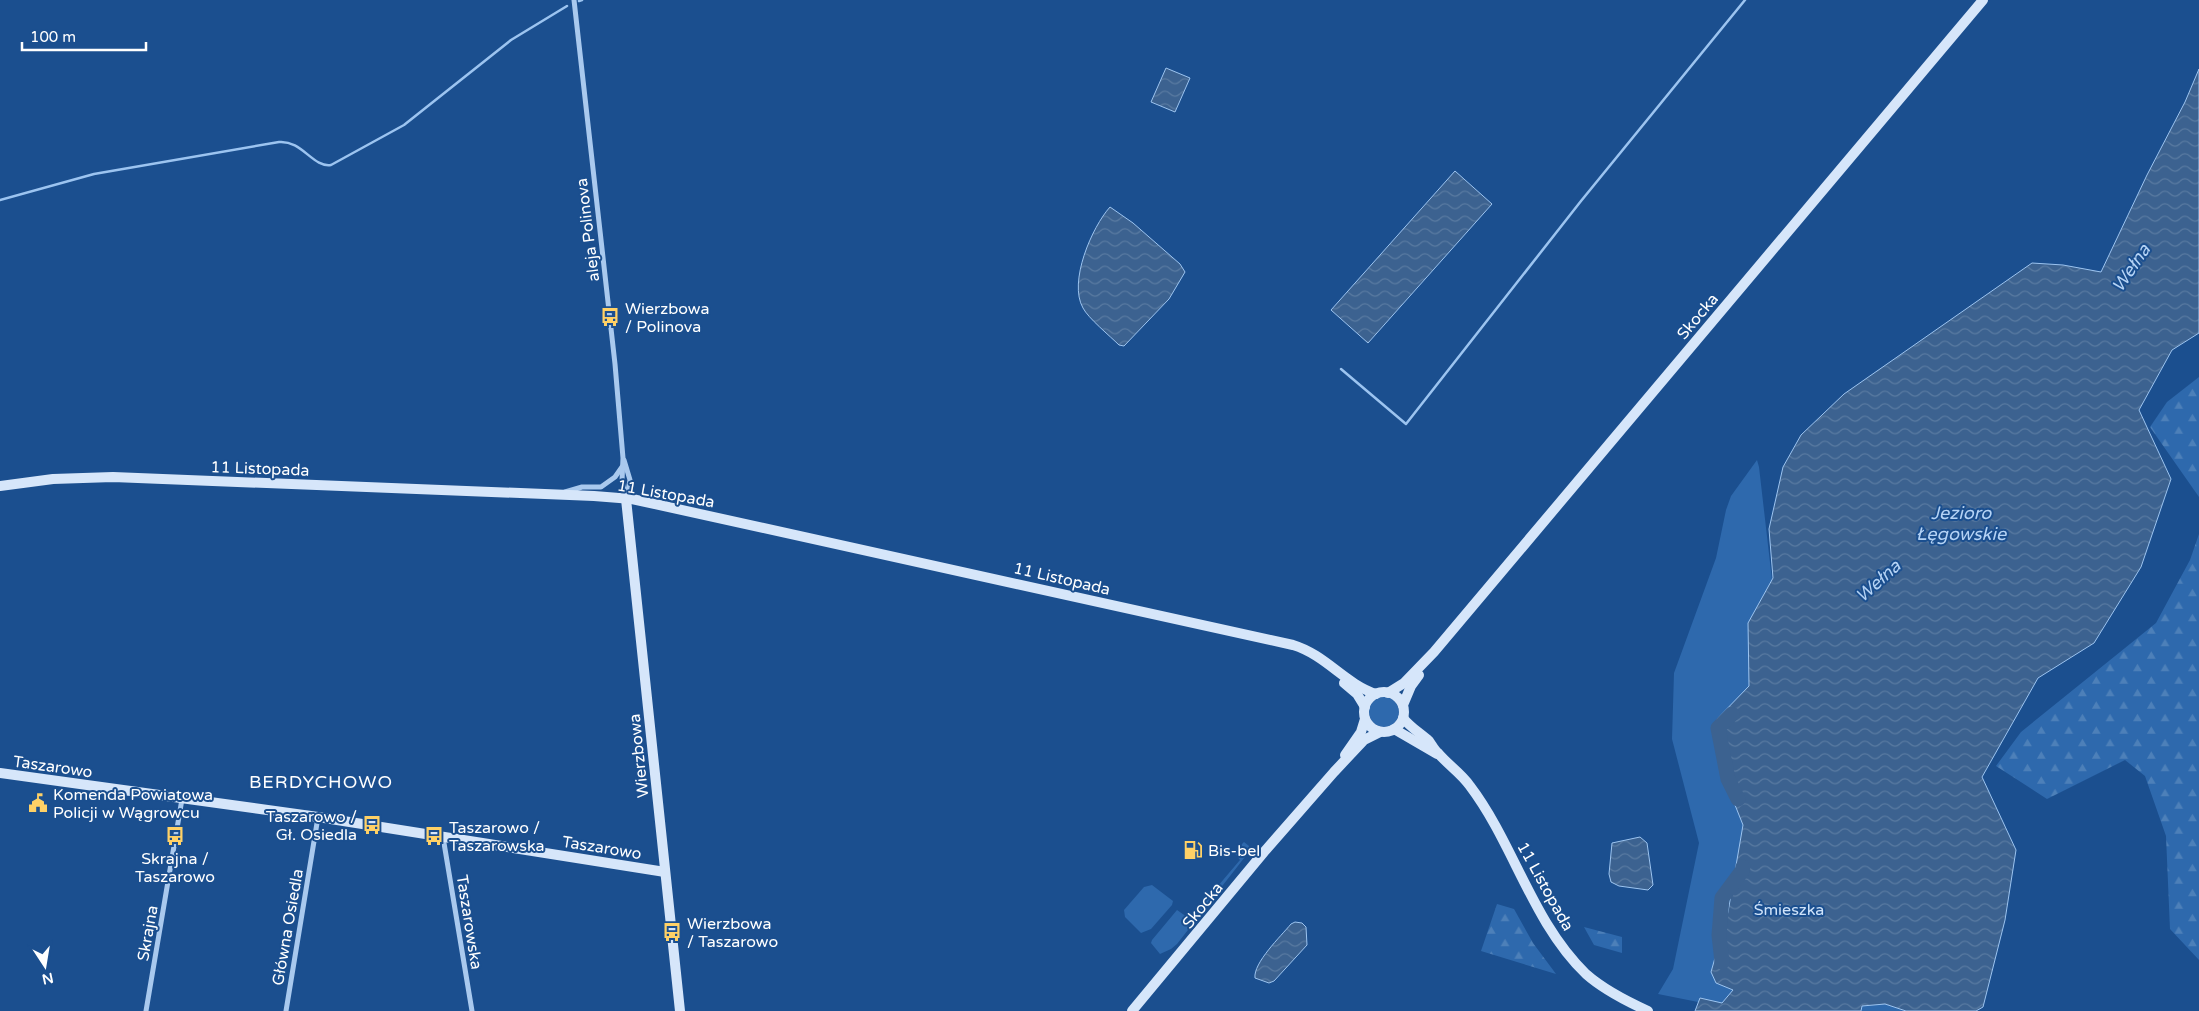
<svg xmlns="http://www.w3.org/2000/svg" width="2199" height="1011" font-family="'Varela Round',sans-serif">
<style>
.green{fill:#2e69ad}
.forest{fill:url(#forest-firs)}
.water{fill:url(#water-waves);stroke:#9cc4f0}
.lines{fill:none;stroke-linecap:round;stroke-linejoin:round}
.stream{stroke:#9cc4f0;stroke-width:2.5}
.river{stroke:#3c6290;stroke-width:15}
.street{stroke:#a9c9ee;stroke-width:5}
.secondary{stroke:#d6e6fa;stroke-width:10}
.labels{text-anchor:middle;stroke-width:4;stroke-linejoin:round;paint-order:stroke}
.street-label{font-size:16px;fill:#fff;stroke:#1b4f8f}
.poi-label{font-size:16px;fill:#fff;stroke:#1b4f8f;text-anchor:start}
.park-label{font-size:16px;fill:#cfe3fa;stroke:#1b4f8f}
.water-label{font-size:18px;font-style:italic;fill:#b5d3f5;stroke:#1b4f8f}
.neighbourhood-label{font-size:18px;letter-spacing:1px;fill:#fff;stroke:#1b4f8f}
</style>
<defs>
<pattern id="forest-firs" width="22" height="20" patternUnits="userSpaceOnUse" patternTransform="scale(1.25)"><rect width="22" height="20" fill="#2e69ad"/><path d="M5 1l3.5 6h-7zM16 11l3.5 6h-7z" fill="#4d80b9"/></pattern>
<pattern id="water-waves" width="16" height="10" patternUnits="userSpaceOnUse" patternTransform="scale(1.25)"><rect width="16" height="10" fill="#3c6290"/><path d="M0 5q4-4 8 0t8 0" fill="none" stroke="#597aa1"/></pattern>
</defs>
<rect width="100%" height="100%" fill="#1b4f8f"/>
<g class="green">
<path d="M1757,460L1759,467L1774,597L1945,1011H1696L1698,1002L1658,994L1673,969L1699,843L1672,739L1674,673L1716,558L1726,510L1731,496Z"/>
<circle cx="1384" cy="712" r="15"/>
<path d="M1244,842L1249,846L1248,853L1177,944L1171,949L1160,954L1151,943L1152,940L1177,910L1190,919L1240,860L1234,852Z"/>
<path d="M1152,885L1173,901L1172,905L1151,929L1141,933L1125,917L1124,910L1144,887Z"/>
</g>
<g class="forest">
<path d="M2199,377V497L2150,427L2167,402Z"/>
<path d="M2199,534V960L2170,929L2166,836L2145,776L2125,760L2047,799L1996,766L2021,732L2156,623L2190,560Z"/>
<path d="M1497,904L1514,909L1533,943L1556,974L1481,951Z"/>
<path d="M1584,927L1622,937V953L1594,945Z"/>
</g>
<g class="water">
<path d="M1166,68L1190,78L1175,112L1151,102Z"/>
<path d="M2199,69V333L2172,350L2139,410L2171,479L2141,567L2094,643L2038,678L1982,777L2016,850L2005,920L1983,1007L1976,1011H1906L1885,1004L1862,1006L1861,1011H1695L1700,998L1722,1003L1733,990L1716,983L1711,972L1728,912L1743,825L1733,800L1717,719L1749,686L1748,623L1773,578L1769,529L1783,467L1801,435L1844,394L2032,263L2063,265L2101,272L2147,175L2185,102Z"/>
<path d="M1455,171L1492,204L1368,343L1331,310Z"/>
<path d="M1110,207L1133,223L1180,264L1185,272L1169,299L1124,346L1119,345C1110,336 1088,318 1083,308C1068,282 1092,227 1110,207Z"/>
<path d="M1640,837L1647,843L1653,885L1648,890L1619,886L1611,882L1609,874L1612,843Z"/>
<path d="M1295,922L1302,923L1306,927L1307,945L1274,981L1269,983L1255,978C1253,963 1281,936 1291,924Z"/>
</g>
<g class="lines">
<g class="stream">
<path d="M579,1L582,0"/>
<path d="M0,200L94,174L279,142C302,140 313,168 331,165L404,125L511,40L567,6"/>
<path d="M1341,369L1406,424L1581,201L1745,0"/>
</g>
<g class="river">
<path d="M1732,714L1718,728L1728,779L1738,799"/>
<path d="M1722,962L1719,935L1722,898L1742,871L1743,867"/>
</g>
<g class="street">
<path d="M574,0L615,364L623,458L622,481L626,498"/>
<path d="M624,460L630,480L627,496"/>
<path d="M565,492L582,487H601L615,477L622,467"/>
<path d="M443,837L472,1011"/>
<path d="M146,1011L182,799"/>
<path d="M286,1011L318,817"/>
</g>
<g class="secondary">
<path d="M0,486L53,479L113,477L594,496L632,499L1293,645C1326,655 1345,684 1376,694"/>
<path d="M626,499L680,1011"/>
<path d="M1344,683L1357,694L1365,707"/>
<circle cx="1384" cy="712" r="20"/>
<path d="M1388,693L1404,683L1434,652L1983,0"/>
<path d="M1403,705L1411,686L1419,675"/>
<path d="M1403,718C1410,727 1420,733 1429,741C1432,745 1434,750 1438,753C1448,765 1461,773 1470,786C1514,844 1532,922 1586,974C1604,990 1626,1001 1648,1011"/>
<path d="M1394,729L1437,754"/>
<path d="M1345,755L1361,732L1365,719"/>
<path d="M0,773L318,817L665,872"/>
<path d="M1132,1011L1264,852L1334,772L1364,740L1380,732"/>
</g>
</g>
<defs>
<g id="bus-bare" transform="scale(1.5)"><path d="M-5-6H5V4H4V6H2V4H-2V6H-4V4H-5ZM-3.5-4V0h7V-4ZM-3.5 1.2v1.5H-2V1.2ZM2 1.2v1.5H3.5V1.2Z" fill="#ffd166" stroke="#1b4f8f" stroke-width="2.5" paint-order="stroke"/></g>
<g id="civic-bare" transform="scale(1.5)"><path d="M-.6-6.5H3V-4.5H.6V-3L4-1V1h2V6H-6V1h2V-1L-.6-3ZM-1.2 2.5V6h2.4V2.5Z" fill="#ffd166" stroke="#1b4f8f" stroke-width="2.5" paint-order="stroke"/></g>
<g id="fuel-bare" transform="scale(1.5)"><path d="M-5.5-6h7V0h2V4h1.3V-2.5L3-4.5l.8-.8L6-3V5H2.5V1h-1V6h-7ZM-4.2-4.7v3.2H.2V-4.7Z" fill="#ffd166" stroke="#1b4f8f" stroke-width="2.5" paint-order="stroke"/></g>
</defs>
<g fill-rule="evenodd">
<use href="#bus-bare" x="610" y="317"/>
<use href="#civic-bare" x="38" y="803"/>
<use href="#bus-bare" x="372" y="825"/>
<use href="#bus-bare" x="175" y="836"/>
<use href="#bus-bare" x="434" y="836"/>
<use href="#fuel-bare" x="1193" y="850"/>
<use href="#bus-bare" x="672" y="932"/>
</g>
<g class="labels">
<g class="street-label">
<text transform="translate(587 230) rotate(-97)" y="6">aleja Polinova</text>
<text transform="translate(1697 316) rotate(-50)" y="6">Skocka</text>
<text transform="translate(260 468) rotate(2)" y="6">11 Listopada</text>
<text transform="translate(666 493) rotate(10)" y="6">11 Listopada</text>
<text transform="translate(1062 578) rotate(13)" y="6">11 Listopada</text>
<text transform="translate(638 756) rotate(-96)" y="6">Wierzbowa</text>
<text transform="translate(53 766) rotate(8)" y="6">Taszarowo</text>
<text transform="translate(602 847) rotate(9)" y="6">Taszarowo</text>
<text transform="translate(1546 886) rotate(61)" y="6">11 Listopada</text>
<text transform="translate(1202 905) rotate(-51)" y="6">Skocka</text>
<text transform="translate(470 922) rotate(81)" y="6">Taszarowska</text>
<text transform="translate(287 927) rotate(-80)" y="6">Główna Osiedla</text>
<text transform="translate(147 933) rotate(-80)" y="6">Skrajna</text>
</g>
<g class="poi-label">
<text x="625" y="314">Wierzbowa<tspan x="625" dy="18">/ Polinova</tspan></text>
<text x="53" y="800">Komenda Powiatowa<tspan x="53" dy="18">Policji w Wągrowcu</tspan></text>
<text x="357" y="822" text-anchor="end">Taszarowo /<tspan x="357" dy="18">Gł. Osiedla</tspan></text>
<text x="449" y="833">Taszarowo /<tspan x="449" dy="18">Taszarowska</tspan></text>
<text x="1208" y="856">Bis-bel</text>
<text x="175" y="864" text-anchor="middle">Skrajna /<tspan x="175" dy="18">Taszarowo</tspan></text>
<text x="687" y="929">Wierzbowa<tspan x="687" dy="18">/ Taszarowo</tspan></text>
</g>
<g class="park-label">
<text x="1789" y="915">Śmieszka</text>
</g>
<g class="water-label">
<text transform="translate(2131 268) rotate(-56)" y="6">Wełna</text>
<text x="1961" y="519">Jezioro<tspan x="1961" dy="21">Łęgowskie</tspan></text>
<text transform="translate(1878 581) rotate(-42)" y="6">Wełna</text>
</g>
<g class="neighbourhood-label">
<text x="321" y="788">BERDYCHOWO</text>
</g>
</g>
<g transform="translate(45 966) rotate(168)" stroke="#1b4f8f" stroke-width="4" paint-order="stroke">
<path d="M0-4L9 19L0 12L-9 19Z" fill="#ffffff"/>
<text y="-8" font-size="14" font-weight="bold" text-anchor="middle" fill="#ffffff">N</text>
</g>
<path d="M22 42v8h124v-8" fill="none" stroke="#ffffff" stroke-width="2.5"/>
<text x="30" y="42" font-size="15" fill="#ffffff" stroke="#1b4f8f" stroke-width="4" paint-order="stroke">100 m</text>
</svg>
